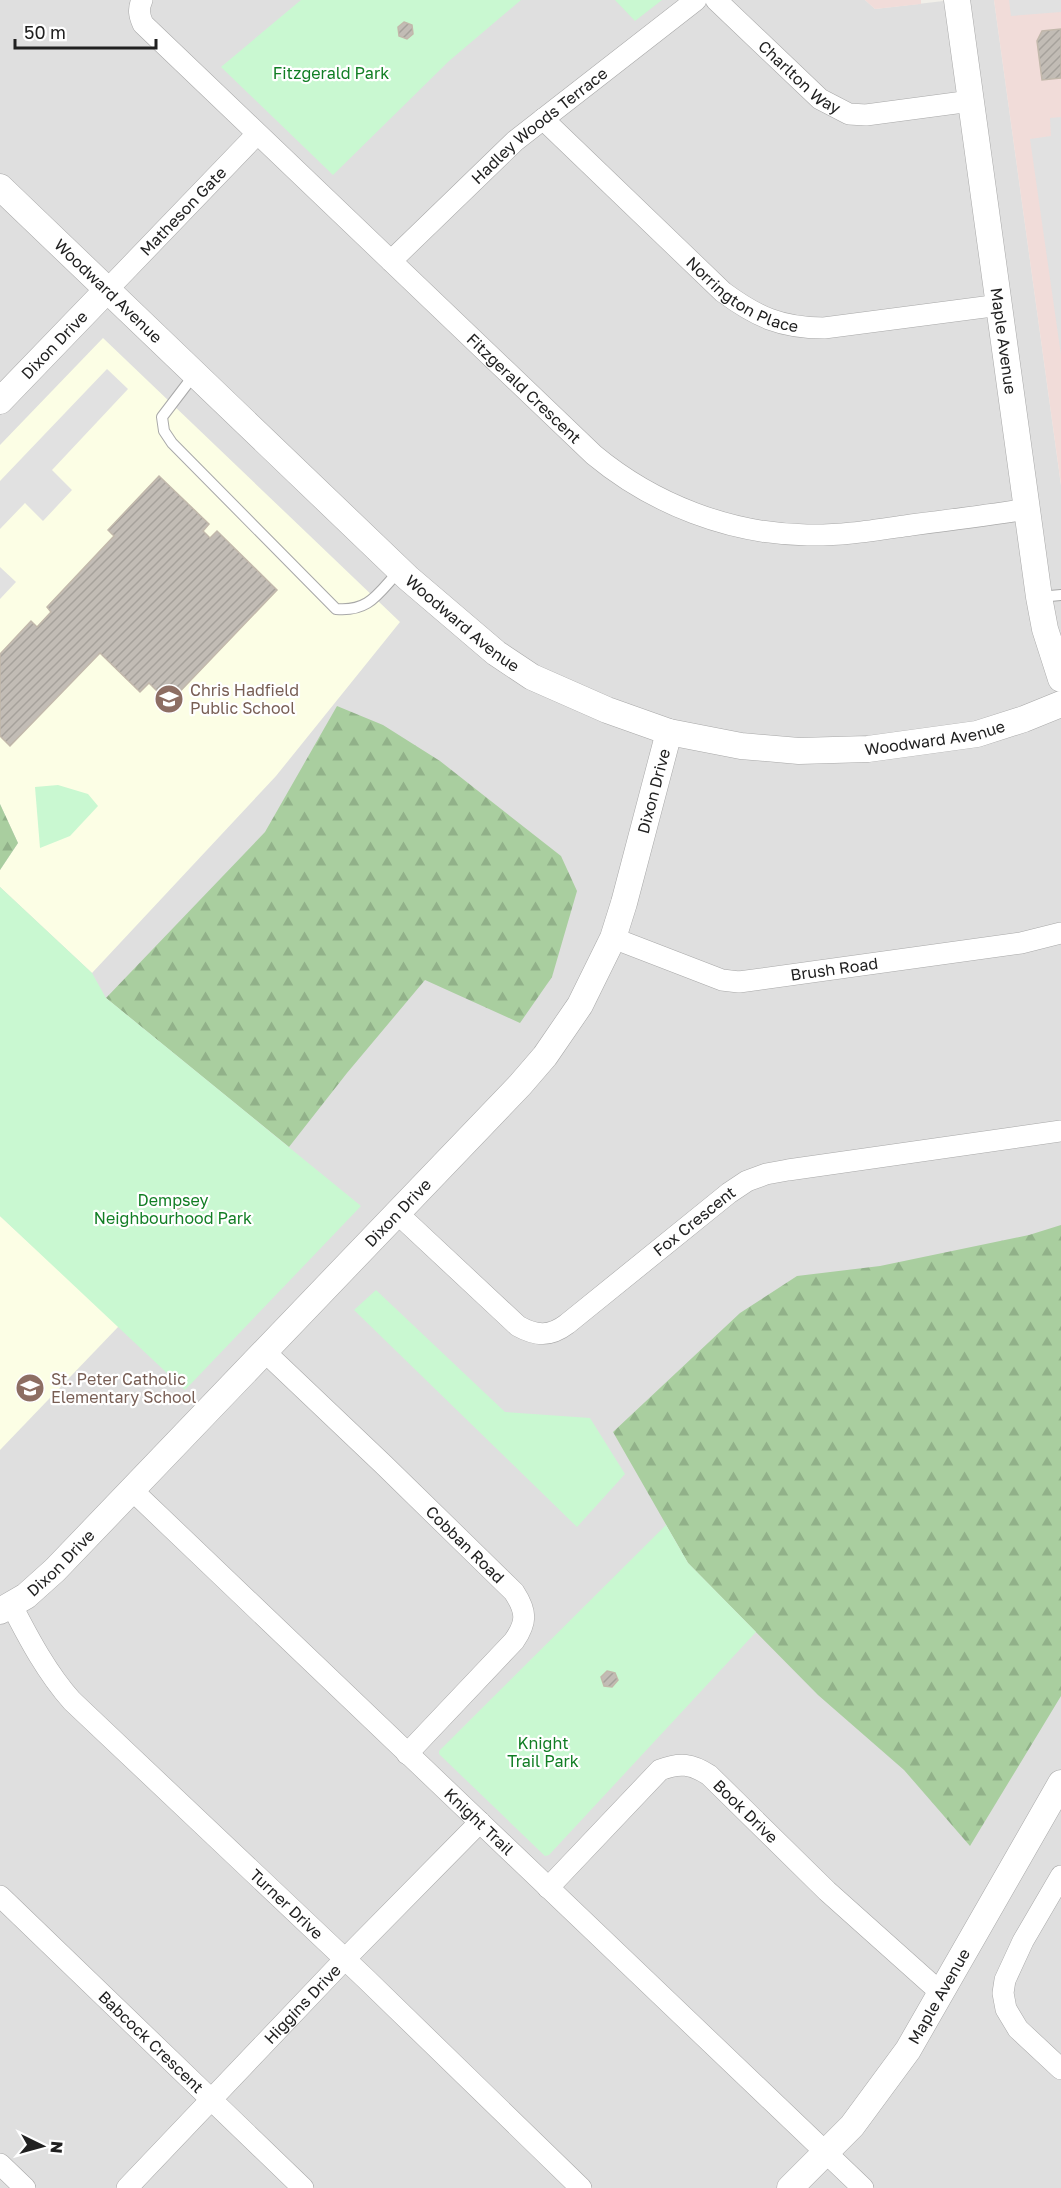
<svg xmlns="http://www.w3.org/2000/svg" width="1061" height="2188" font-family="'Golos Text',sans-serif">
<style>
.residential{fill:#dfdfdf}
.commercial{fill:#f1dcd9}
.education{fill:#fcfee5}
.forest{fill:url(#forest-firs)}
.park{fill:#c9f8d1}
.parking{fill:#e1e1e1}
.building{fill:url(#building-hatch);stroke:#c2b8ab;stroke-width:1.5}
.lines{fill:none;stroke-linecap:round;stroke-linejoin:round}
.service-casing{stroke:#a8a8a8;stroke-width:12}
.minor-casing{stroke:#a8a8a8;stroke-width:22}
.tertiary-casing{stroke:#a8a8a8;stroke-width:27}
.service{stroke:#fff;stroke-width:10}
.minor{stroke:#fff;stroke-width:21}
.tertiary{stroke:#fff;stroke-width:26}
.labels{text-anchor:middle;stroke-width:4.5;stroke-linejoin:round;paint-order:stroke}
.park-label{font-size:16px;fill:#117e24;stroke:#fff}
.street-label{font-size:16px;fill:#212121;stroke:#fff}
.education-label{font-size:16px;fill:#785e54;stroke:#fff;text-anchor:start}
</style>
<defs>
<pattern id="forest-firs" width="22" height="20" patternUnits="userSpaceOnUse" patternTransform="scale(1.5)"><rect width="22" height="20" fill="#a9ce9f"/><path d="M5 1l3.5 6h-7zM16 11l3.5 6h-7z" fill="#91b189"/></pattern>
<pattern id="building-hatch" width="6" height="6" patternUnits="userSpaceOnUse" patternTransform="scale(1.5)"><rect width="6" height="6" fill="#c2bcb5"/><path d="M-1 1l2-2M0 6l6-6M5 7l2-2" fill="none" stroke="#a6a19b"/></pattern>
</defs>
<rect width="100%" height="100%" fill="#f1efe9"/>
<path class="residential" d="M0,0H865L875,9L952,0H994L1061,485V2188H0Z"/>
<g class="commercial">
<path d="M865,0H921V4L875,9Z"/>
<path d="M994,0H1061V485Z"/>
</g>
<g class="education">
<path d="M103,338L400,622L276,776L92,973L0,887V870L18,843L0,804V445Z"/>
<path d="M0,1216L119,1326L0,1450Z"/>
</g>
<g class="forest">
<path d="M337,706L383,725L440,761L561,856L577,891L552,977L520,1023L425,980L347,1073L289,1147L106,998L265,832Z"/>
<path d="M0,804L18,843L0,870Z"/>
<path d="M1061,1225V1696L970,1846L904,1770L818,1695L688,1563L613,1432L740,1313L797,1276L880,1266L1029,1235Z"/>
</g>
<g class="park">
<path d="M301,0H521L449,61L333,175L221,67Z"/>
<path d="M615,0H662L635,21Z"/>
<path d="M58,785L88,794L98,806L70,836L40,848L35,787Z"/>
<path d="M0,887L92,973L106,998L361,1206L185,1390L0,1216Z"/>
<path d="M376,1290L505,1412L590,1418L625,1474L577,1527L354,1310Z"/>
<path d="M666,1525L688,1563L756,1632L549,1855L545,1856L439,1754V1751Z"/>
</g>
<g class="parking">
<path d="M1009,0H1061V12L1011,16Z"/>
<path d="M1061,117V355L1030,139L1051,136L1050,118Z"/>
<path d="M107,369L128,389L52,470L72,490L43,521L25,503L0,529V481Z"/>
<path d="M0,567L16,582L0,599Z"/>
</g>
<g class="building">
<path d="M404,22L412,25L413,34L407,39L399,36L398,27Z"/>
<path d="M1061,29V78L1042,80L1037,41L1042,31Z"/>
<path d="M159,476L209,524L203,531L210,538L217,531L277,590L169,703L149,683L140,692L100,653L10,746L0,736V654L31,621L37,627L51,612L47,607L114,536L108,530Z"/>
<path d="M177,1196L183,1200L182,1207L176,1210L171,1206V1199Z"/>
<path d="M607,1671L615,1673L618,1680L612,1687L604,1686L601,1677Z"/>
</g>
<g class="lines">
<g class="service-casing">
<g id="service">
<path d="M194,375L162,417L164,431L172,443L336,609C370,612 378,593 400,570"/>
<path d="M1039,597L1061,595"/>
</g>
</g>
<g class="minor-casing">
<g id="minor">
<path id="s1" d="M142,0C138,9 139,15 143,24L594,455C653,504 730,534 807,535C842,536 876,530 911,525C950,520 989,515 1028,509"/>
<path id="s2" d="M716,0L820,99L849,114L866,115L971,101"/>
<path id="s3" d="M543,119L723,292C757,317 781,328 824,328L1000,305"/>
<path id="s4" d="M391,261L515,141L696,0"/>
<path id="s5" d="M108,289L257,134"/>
<path id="s6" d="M613,938L722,980L739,982L1021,943L1061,933"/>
<path id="s7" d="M397,1213L518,1326C536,1336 550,1337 567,1324L729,1193L747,1181L766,1174L788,1170L1061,1131"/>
<path id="s8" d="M264,1351L384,1465L514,1592C527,1612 527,1622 514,1641L407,1754"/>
<path id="s9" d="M132,1490L863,2188"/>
<path id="s10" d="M12,1606C29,1639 47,1673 72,1701L365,1978L581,2188"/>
<path d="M1061,1876L1023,1941L1005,1980L1003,1993L1006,2009L1018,2029L1061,2069"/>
<path id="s11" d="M548,1888L660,1770C680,1762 692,1764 709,1775L827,1891L940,1992"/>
<path id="s12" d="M0,1896L303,2188"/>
<path d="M0,2164L25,2188"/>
<path id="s13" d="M127,2188L345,1959L480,1822"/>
</g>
</g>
<g class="tertiary-casing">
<g id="tertiary">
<path id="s14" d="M957,0L1039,597L1045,629L1061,679"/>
<path id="s15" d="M0,187L408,578L496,653L532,677L607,710L669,732L741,746L799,751L868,749L977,734L1024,719L1061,704"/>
<path id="s16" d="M0,401L108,289"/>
<path id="s17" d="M0,1611L26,1596L55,1570L520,1085L545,1056L580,1005L613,938L624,903L669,732"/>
<path id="s18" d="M790,2188L852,2126L908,2050L1061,1783"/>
</g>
</g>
<use href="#service" class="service"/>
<use href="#minor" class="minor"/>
<use href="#tertiary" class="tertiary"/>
</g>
<defs>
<g id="school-disc" transform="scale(1.5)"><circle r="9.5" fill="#8d6e63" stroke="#fff"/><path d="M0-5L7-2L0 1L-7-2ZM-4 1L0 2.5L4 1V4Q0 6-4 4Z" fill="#fff"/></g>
</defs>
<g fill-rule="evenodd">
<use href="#school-disc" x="169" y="699"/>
<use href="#school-disc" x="30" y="1388"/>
</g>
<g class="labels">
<g class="park-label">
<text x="331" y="79">Fitzgerald Park</text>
<text x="173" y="1206">Dempsey<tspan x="173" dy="18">Neighbourhood Park</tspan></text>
<text x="543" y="1749">Knight<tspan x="543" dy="18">Trail Park</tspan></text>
</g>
<g class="street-label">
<text dy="6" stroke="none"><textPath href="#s2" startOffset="114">Charlton Way</textPath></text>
<text dy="6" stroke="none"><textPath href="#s4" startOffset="201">Hadley Woods Terrace</textPath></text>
<text dy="6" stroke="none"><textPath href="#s5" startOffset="108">Matheson Gate</textPath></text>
<text dy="6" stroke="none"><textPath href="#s15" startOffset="150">Woodward Avenue</textPath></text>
<text dy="6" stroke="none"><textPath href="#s3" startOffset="268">Norrington Place</textPath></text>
<text dy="6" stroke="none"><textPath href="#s14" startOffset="344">Maple Avenue</textPath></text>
<text dy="6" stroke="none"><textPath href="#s16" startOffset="78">Dixon Drive</textPath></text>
<text dy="6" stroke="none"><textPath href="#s1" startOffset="552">Fitzgerald Crescent</textPath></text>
<text dy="6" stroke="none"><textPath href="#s15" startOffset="636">Woodward Avenue</textPath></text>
<text dy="6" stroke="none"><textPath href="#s15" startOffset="1140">Woodward Avenue</textPath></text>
<text dy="6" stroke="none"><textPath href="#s17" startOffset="1068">Dixon Drive</textPath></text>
<text dy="6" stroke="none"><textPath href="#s6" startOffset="230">Brush Road</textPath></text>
<text dy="6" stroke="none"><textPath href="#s17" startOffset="564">Dixon Drive</textPath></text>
<text dy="6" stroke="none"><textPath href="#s7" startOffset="382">Fox Crescent</textPath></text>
<text dy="6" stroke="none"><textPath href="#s8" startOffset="279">Cobban Road</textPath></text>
<text dy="6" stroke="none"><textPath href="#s17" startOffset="78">Dixon Drive</textPath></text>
<text dy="6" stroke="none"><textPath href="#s11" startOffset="266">Book Drive</textPath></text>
<text dy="6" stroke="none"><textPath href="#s9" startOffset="480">Knight Trail</textPath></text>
<text dy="6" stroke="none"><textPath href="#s10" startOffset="408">Turner Drive</textPath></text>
<text dy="6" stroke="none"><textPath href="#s18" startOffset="244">Maple Avenue</textPath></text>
<text dy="6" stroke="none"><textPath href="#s13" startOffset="254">Higgins Drive</textPath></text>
<text dy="6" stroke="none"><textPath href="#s12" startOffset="210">Babcock Crescent</textPath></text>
</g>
<g class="education-label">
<text x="190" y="696">Chris Hadfield<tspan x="190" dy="18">Public School</tspan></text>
<text x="51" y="1385">St. Peter Catholic<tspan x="51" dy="18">Elementary School</tspan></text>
</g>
</g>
<g transform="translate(42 2146) rotate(95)" stroke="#ffffff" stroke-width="4.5" paint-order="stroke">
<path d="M0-4.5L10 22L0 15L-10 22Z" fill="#212121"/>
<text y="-9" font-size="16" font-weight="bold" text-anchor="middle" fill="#212121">N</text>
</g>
<path d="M15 39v9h141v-9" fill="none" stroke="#212121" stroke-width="3"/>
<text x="24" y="39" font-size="18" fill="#212121" stroke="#ffffff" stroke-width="4.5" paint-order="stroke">50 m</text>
</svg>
